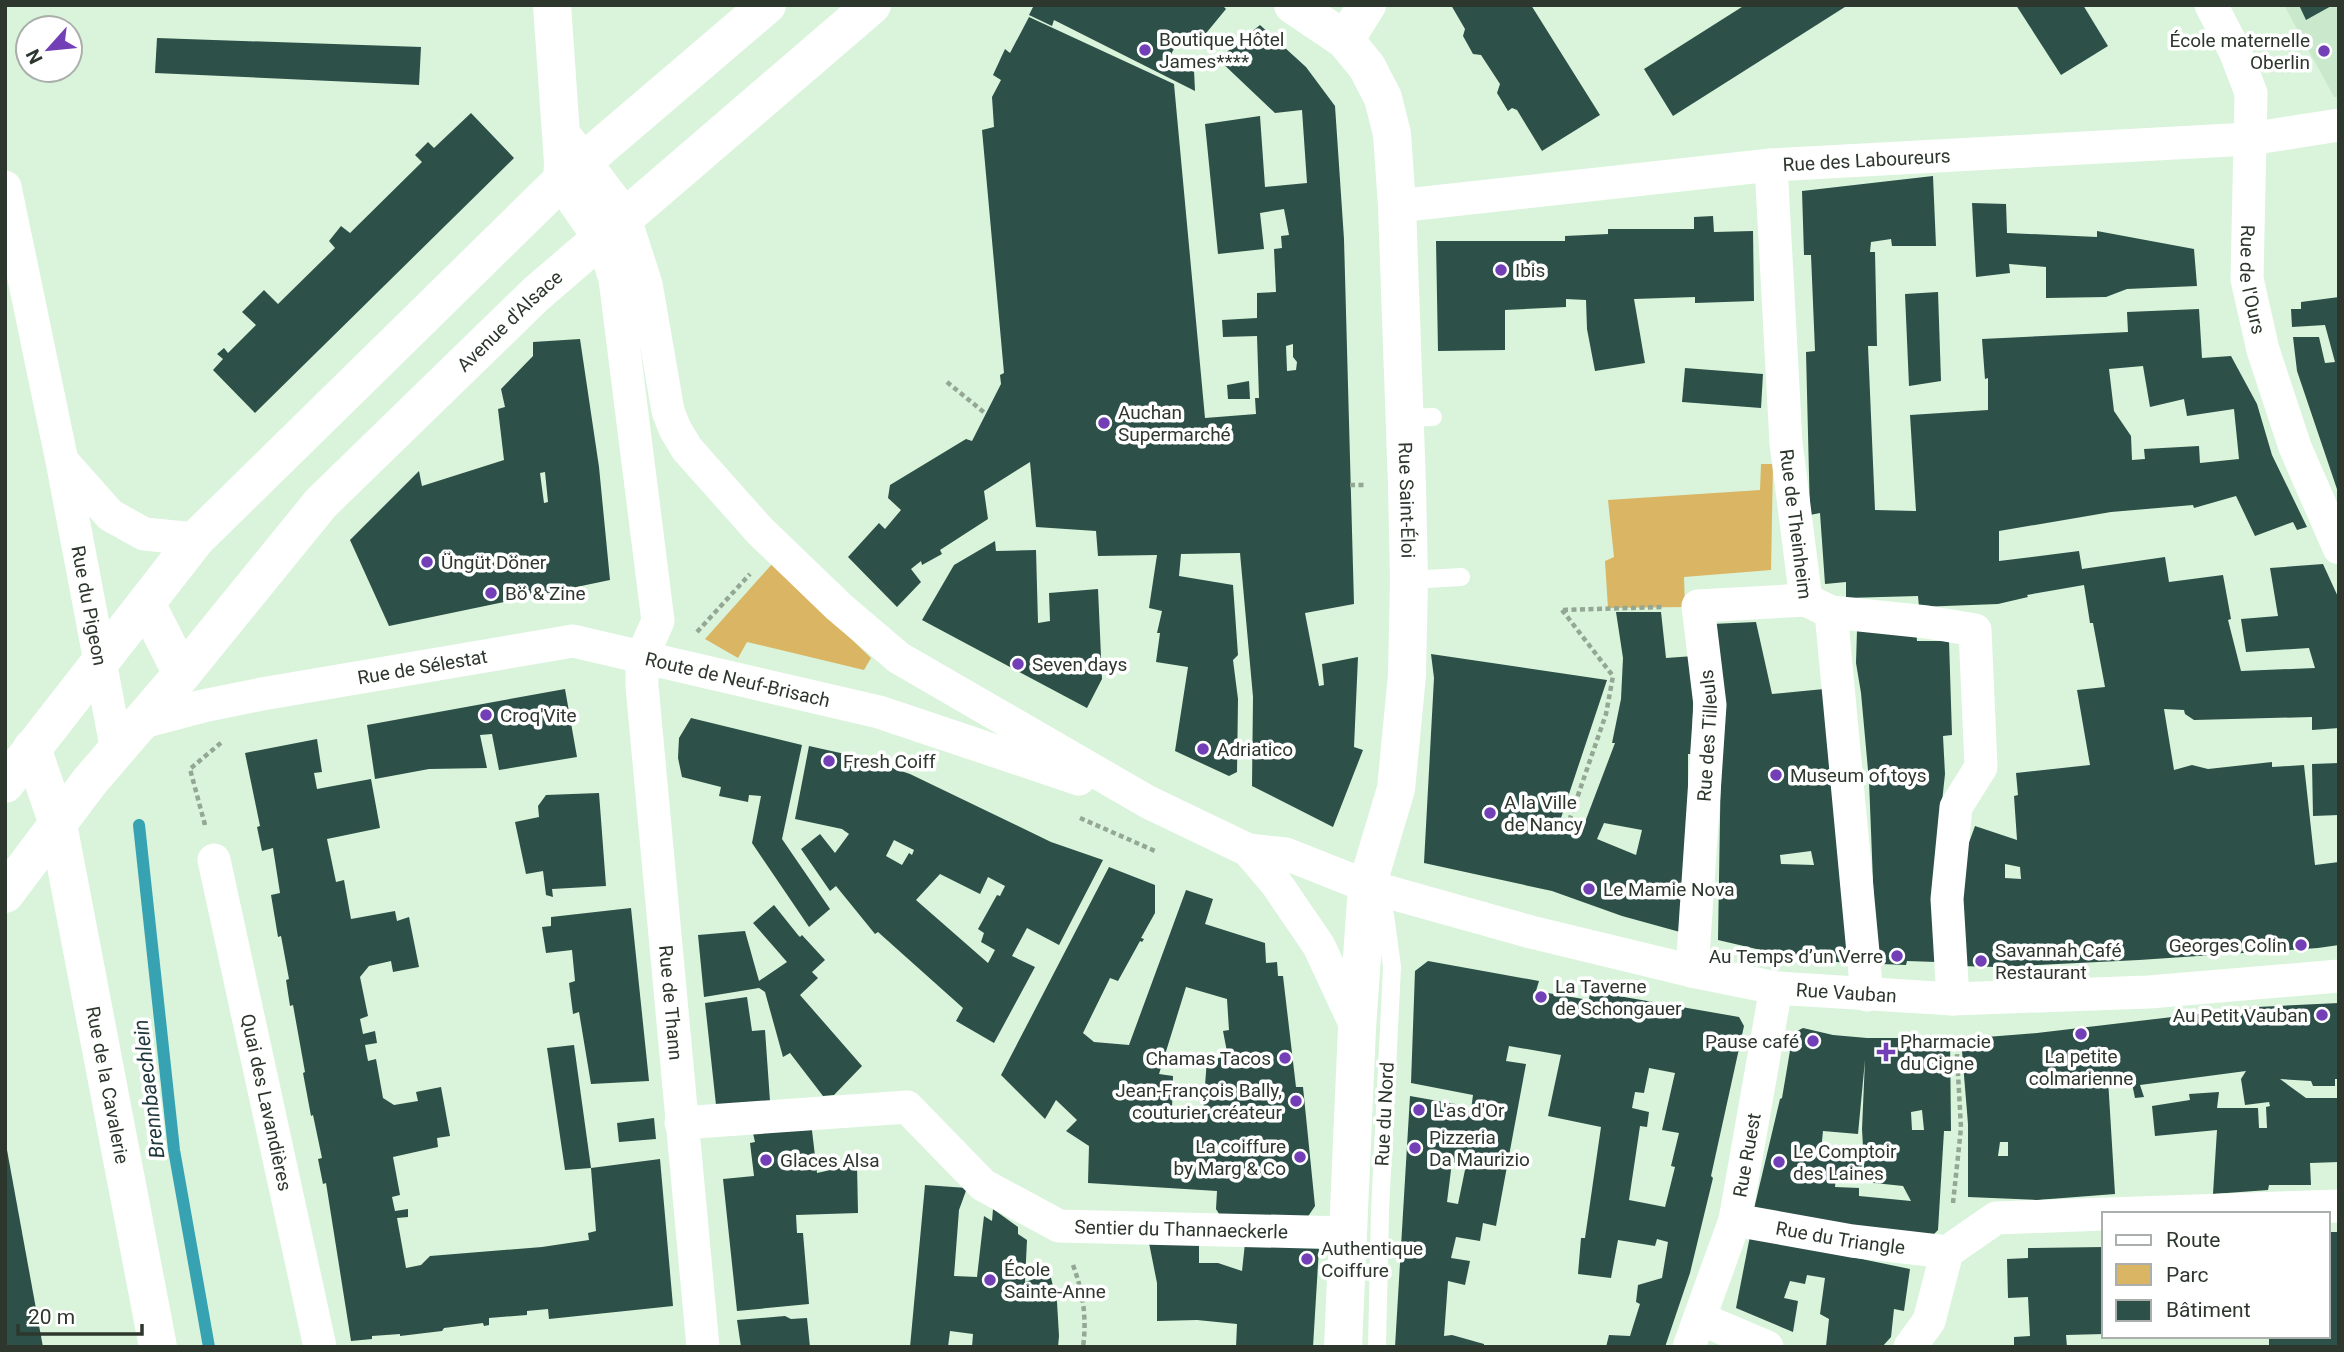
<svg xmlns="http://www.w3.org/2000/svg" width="2344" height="1352" font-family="Roboto,sans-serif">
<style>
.built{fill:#cae9cc}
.green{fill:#dab563}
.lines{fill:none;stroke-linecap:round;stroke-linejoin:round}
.stream{stroke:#37a3b2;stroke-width:12}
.building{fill:#2d5048;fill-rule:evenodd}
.path{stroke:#93a794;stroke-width:4.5;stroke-dasharray:5 3.5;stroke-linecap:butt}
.lane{stroke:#fff;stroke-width:18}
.street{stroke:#fff;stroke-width:33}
.secondary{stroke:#fff;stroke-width:38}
.poi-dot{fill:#723fb6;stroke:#fff;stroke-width:2.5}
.labels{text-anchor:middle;stroke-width:7;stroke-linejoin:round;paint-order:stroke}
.poi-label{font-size:19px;fill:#2d372d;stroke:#fff;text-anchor:start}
.street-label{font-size:19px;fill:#2d372d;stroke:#fff}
.water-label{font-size:21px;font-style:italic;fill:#1f373a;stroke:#fff}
</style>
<rect width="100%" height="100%" fill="#d9f4db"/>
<path class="built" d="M2284,5H2339V97H2334Z"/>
<g class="green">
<path d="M1761,464H1773L1771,570L1684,577L1685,607L1608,608L1605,561L1614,557L1608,500L1760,490Z"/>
<path d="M773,563L871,658L864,670L747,642L738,658L705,639Z"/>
</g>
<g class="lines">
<path class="stream" d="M139,825L174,1150L209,1347"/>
</g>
<g class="building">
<path d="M1034,5H1222L1226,9L1198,43L1194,40L1188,47L1177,42L1169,59L1194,70L1195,91L1054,20L1052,26L1029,15Z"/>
<path d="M1451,5H1531L1600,115L1542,151L1517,110L1512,108L1508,111L1497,93L1500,84L1481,55L1473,54L1463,36L1465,29Z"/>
<path d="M1745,5H1848L1673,116L1644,69Z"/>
<path d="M2016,5H2083L2108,46L2061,75Z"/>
<path d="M2299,5H2333L2306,20Z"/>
<path d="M1029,17L1174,84L1205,418L1256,414L1255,398H1259L1257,336L1223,337L1222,320L1257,318V293L1276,292L1274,249L1282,248L1281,236L1289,235L1284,209L1260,213L1264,249L1218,254L1205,124L1260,116L1265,187L1307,183L1302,110L1275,113L1218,59L1260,25L1306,67L1335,106L1344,239L1354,604L1305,613L1319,686L1324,685L1322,664L1358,657L1354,747L1363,750L1333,827L1252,786L1253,697L1240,553L1181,554L1179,576L1233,585L1238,655L1233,660L1238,699L1237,772L1229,776L1175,751L1188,667L1156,662L1160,633H1157L1162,611L1149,608L1157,555L1098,556L1096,531L1036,527L1030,462L984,491L988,519L940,550L942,554L922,565L921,561L911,569L921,582L897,607L848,557L879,523L885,529L901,510L888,498L890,485L966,439L972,441L1001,384L1000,375L1004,373L982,130L994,127L992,97L1001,80L993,75L1005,49L1010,53ZM1293,344V357L1297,362L1296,370L1287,371L1286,346Z"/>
<path d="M157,38L421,47L419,85L155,73Z"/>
<path d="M471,113L514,158L255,413L213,370L223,359L217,354L224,348L228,353L256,325L242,312L264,290L278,304L335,248L329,241L341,226L350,233L422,162L415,155L428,142L434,148Z"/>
<path d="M1933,176L1936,246H1892L1891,239L1871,242L1870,252H1875L1877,346H1868L1875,510L1916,511L1910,415L1988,410V378L1985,379L1982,339L2128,332L2127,312L2199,309L2202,358L2231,356L2257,404L2272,455L2307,527L2297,530L2293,522L2255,536L2236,496L2194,508L2193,505L2111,512L1999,531V561L2079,551L2082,569L2165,557L2169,582L2223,575L2231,619L2228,620L2241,671L2315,668L2309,648L2246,652L2241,619L2278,616L2270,568L2323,564L2339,599V728L2312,730V717L2194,720L2185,714L2184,710L2164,709L2174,770L2192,765L2208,769L2272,762V767L2304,765L2315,865L2339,862V945L2318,948L2139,960L1998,967L1959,966L1963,859L1975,826L2017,840L2014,796L2018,795L2016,773L2090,765L2077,690L2105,687L2093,623H2090L2084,585L2027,595L2028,597L1998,604L1919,607L1918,596L1846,598V582L1825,584L1820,513L1810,515L1806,352L1815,351L1811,255H1804L1802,191ZM2143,366L2150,407L2184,399L2187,416L2234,409L2239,459L2200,463L2199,446L2144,449L2145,459L2132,460L2131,436L2114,411L2109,369ZM2005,864L2020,867L2021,879L2005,878Z"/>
<path d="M1972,203L2006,204L2007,233L2097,237V231L2194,249L2197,286L2127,289L2106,297L2046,298V267L2009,264L2010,273L1976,277Z"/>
<path d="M1713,216L1714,232L1753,231L1754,301L1695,303V297L1634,299L1645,363L1595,371L1587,329L1586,300L1566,299V307L1505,310V350L1438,351L1436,241H1565V236L1608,234V229H1694V217Z"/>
<path d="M1938,292L1941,381L1909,386L1905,294Z"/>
<path d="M2339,297V495L2297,371L2293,337H2319L2325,363L2335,362L2325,325L2292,327L2291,309H2301V302Z"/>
<path d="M580,339L599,467L610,580L389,626L350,540L419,471L422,486L504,460L498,409L505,407L501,389L533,356V342ZM545,472L548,502L544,503L540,473Z"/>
<path d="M1685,368L1763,374L1761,408L1682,402Z"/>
<path d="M1249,381L1250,399H1228L1227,385Z"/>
<path d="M995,541L996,551L1036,550L1038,623L1050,621L1049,593L1098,589L1102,679L1087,708L922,620L954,565Z"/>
<path d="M1616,612H1661L1666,658L1694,656L1692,754H1688V832L1680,932L1622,916L1552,891L1424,863L1434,678L1431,654L1607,680L1559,824L1578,831L1580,827L1582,830L1615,743H1612L1621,699L1623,658ZM1604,823L1642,830L1636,855L1597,839Z"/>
<path d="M1756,622L1772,694L1824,689L1854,964L1787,956L1718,940L1722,698L1712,624ZM1811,851L1814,865L1781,864L1780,855Z"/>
<path d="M1916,629L1917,641H1949L1952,735L1943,736L1945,774L1935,868L1937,962L1907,961L1906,965L1881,964L1876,957L1869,781L1861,693L1856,663L1857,630Z"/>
<path d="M565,689L577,757L499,770L492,734L480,735L487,768L429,769L375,779L367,725Z"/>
<path d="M691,718L802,745L782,839L830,909L809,927L752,843L761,796L749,795L748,802L719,796L721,787L682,777L678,758L679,738Z"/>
<path d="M317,739L322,772L314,773L317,789L371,779L380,828L327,839L336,882L344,880L351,919L395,911L397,921L409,917L419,967L393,972L391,961L369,966L360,977L368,1016L360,1019L363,1034L375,1031L377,1043L365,1045L368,1061L376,1059L383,1098L394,1105L418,1101L416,1092L441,1087L450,1136L437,1138L438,1147L393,1157L400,1195L392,1197L395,1211L408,1209V1217L397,1218L406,1268L421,1265L430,1256L542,1247L589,1240L588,1233L596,1231L591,1168L660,1159L673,1306L549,1319L548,1309L527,1311V1315L489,1318V1325L484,1326L483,1323L444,1328L442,1331L400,1336V1334L372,1336V1339L351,1341L326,1183L323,1184L318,1159L322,1158L313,1115L311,1116L303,1073L305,1072L293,1005L290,1006L286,980L289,979L281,936L278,937L271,895L280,893L273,848L262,851L257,827L260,826L245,753Z"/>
<path d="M809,746L863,758L910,774L1051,842L1103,860L1059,945L1027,928L1012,956L1035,967L994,1043L956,1021L963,1008L878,932L875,934L836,886L830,891L801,849L820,834L835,853L849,834L842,829L795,819ZM894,840L914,850L912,855L909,853L902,865L886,856ZM940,874L980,894L988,877L1005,886L1000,896L997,895L978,929L984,933L981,942L995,950L988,963L916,900Z"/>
<path d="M2339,763V815L2313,816L2312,764Z"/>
<path d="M599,793L606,886L552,889L553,897L546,895L543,871L526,874L515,822L539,817L538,806L546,795Z"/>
<path d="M1109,867L1155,885V913L1141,938L1144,939L1142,942L1140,941L1118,981L1110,978L1083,1033L1094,1042L1129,1045L1186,890L1213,899L1205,924L1265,943L1266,963L1277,962L1278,976H1283L1296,1087H1303L1315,1206L1305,1221L1221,1217L1216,1209L1217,1191L1088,1183L1089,1146L1066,1131L1077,1120L1056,1100L1045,1119L1001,1075ZM1186,987L1227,999L1229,1030L1223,1031L1228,1057L1207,1059L1203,1112L1172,1110L1173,1076L1159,1074Z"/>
<path d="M774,905L798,935L800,937L802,935L825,960L812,972L818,978L800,995L862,1066L834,1095L823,1096L790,1053L783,1057L765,992L759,988L704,997L698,935L745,931L759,981L787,962L753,923Z"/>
<path d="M631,908L649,1081L591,1084L579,1012L573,1014L569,983L575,981L572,950L546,953L542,927L551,926V917Z"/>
<path d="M1428,961L1539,981L1536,991L1589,1000L1590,991L1739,1017L1744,1026L1711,1176L1713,1178L1690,1273L1665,1347H1606L1609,1335L1630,1336L1640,1304L1636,1302L1638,1285L1662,1278L1668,1242L1657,1239L1655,1246L1618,1240L1611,1278L1578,1274L1581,1238H1585L1601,1127L1548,1116L1561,1055L1509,1046L1506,1061L1526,1064L1496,1226L1483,1223L1480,1241L1456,1237L1451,1258L1470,1261L1465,1285L1448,1281L1444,1336L1452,1335L1484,1344V1347H1395L1410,1096L1455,1104L1458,1110H1471L1473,1095L1411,1083L1415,971ZM1649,1068L1675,1073L1662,1130L1679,1133L1671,1166L1675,1167L1665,1207L1629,1200L1640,1126L1647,1127L1649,1112L1632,1108L1635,1092L1644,1093ZM1452,1162L1466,1165L1458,1204L1447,1202Z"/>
<path d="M747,997L752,1031L765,1030L770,1101L716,1105L705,1003Z"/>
<path d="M2339,1003V1079H2335V1086H2313L2311,1081L2280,1079L2306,1098H2339V1162L2310,1163L2311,1185H2269L2268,1190L2213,1194L2217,1130L2155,1136L2152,1106L2190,1100L2189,1094L2219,1092L2217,1108H2258L2259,1128H2267L2266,1107L2270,1106L2269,1102L2245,1105L2241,1079L2246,1071L2140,1085L2144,1097L2135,1098L2130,1074L2108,1079L2115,1194L2037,1200L1968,1197V1124L1961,1039L2037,1033L2257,1007ZM2000,1142H2008V1156H1998Z"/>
<path d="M1803,1028L1833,1035L1867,1038H1950L1951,1131H1944L1938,1230L1932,1236L1753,1213L1780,1099L1782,1098L1793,1033ZM1865,1060L1862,1129L1865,1182L1903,1186L1911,1201L1859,1196V1188L1835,1187L1836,1176L1860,1178L1863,1156L1821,1151L1823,1131L1858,1134ZM1922,1110L1924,1130H1912L1911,1112Z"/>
<path d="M574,1045L591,1168L565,1170L547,1048Z"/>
<path d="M654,1118L656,1139L619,1142L617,1123Z"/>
<path d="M811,1122L817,1173L857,1164L858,1213L796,1215L797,1233H803L809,1304L737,1311L723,1179L754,1176L750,1143L755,1142L752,1129Z"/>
<path d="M5,1150H7L43,1347H5Z"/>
<path d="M925,1185L967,1188L959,1210L954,1276L977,1277L984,1216L992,1221L993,1209L1018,1227V1234L1027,1240L1025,1282L1050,1274L1057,1302L1059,1336L1058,1347H972L973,1334L950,1331L948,1347H910Z"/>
<path d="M2328,1232H2339V1347H2269V1336H2328Z"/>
<path d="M1750,1236L1910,1269L1904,1311L1894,1309L1891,1337L1882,1347L1826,1346L1829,1319L1820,1314L1825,1278L1807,1275L1805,1284L1790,1281L1784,1298L1798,1301L1793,1332L1736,1308Z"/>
<path d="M1199,1241V1263H1218L1242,1271L1245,1243L1319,1248L1313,1347H1236L1237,1324L1197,1320L1157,1321V1283L1149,1243Z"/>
<path d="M2104,1247V1334L2066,1335L2067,1347H2014V1337L2030,1336L2028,1297L2008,1298L2007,1259L2028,1258V1248Z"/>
<path d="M785,1316L791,1319L807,1318L810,1347H741L737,1320Z"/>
</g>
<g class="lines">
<g class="path">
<path d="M947,382L986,414"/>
<path d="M1350,485H1367"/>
<path d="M1562,610L1613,676L1606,714L1567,827"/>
<path d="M1563,610L1663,607"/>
<path d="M697,632L750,574"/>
<path d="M1080,818L1155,851"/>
<path d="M205,825L190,769L222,742"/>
<path d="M1953,1203L1961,1128L1956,1037"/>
<path d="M1073,1265C1083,1292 1087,1318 1083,1347"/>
</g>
<g class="lane">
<path d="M1405,418L1433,417"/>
<path d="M1409,580L1461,577"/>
<path d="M1374,896L1385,915L1392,967L1380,1211L1377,1347"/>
</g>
<g class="street">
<path id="s1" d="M2211,5L2235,51L2251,93L2247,279L2263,350L2295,447L2339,548"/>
<path id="s2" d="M1771,165L1786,443L1806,600"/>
<path id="s3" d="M5,187L62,461L117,751"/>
<path id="s4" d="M1397,206L1771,165L2249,139L2339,125"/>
<path id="s5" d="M625,219L646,284L668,411L675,429L687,449L760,531L839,607L899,658L1148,802L1248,850L1286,854L1367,886L1531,932L1692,971L1776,988L1953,999L2149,992L2339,976"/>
<path id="s6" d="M602,238L615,279L658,621L642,657V686L703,1347"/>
<path d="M63,462L110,515L144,534L196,539"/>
<path d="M1806,600L1831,612L1927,622L1975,630L1981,767L1956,807L1947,899L1953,999"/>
<path d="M1831,612L1867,995"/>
<path id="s7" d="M139,723L203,706L262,694L573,641L879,712L1079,779"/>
<path d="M1248,850L1276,883L1319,946L1357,1028"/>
<path id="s8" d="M214,860L320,1347"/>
<path id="s9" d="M1692,971L1710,705L1698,606L1806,600"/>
<path id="s10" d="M681,1123L907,1107L983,1185L1059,1226L1348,1233"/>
<path d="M2109,1214L2339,1206"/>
<path id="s11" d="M1735,1220L1852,1241L1947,1252"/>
<path d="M1701,1319L1767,1347"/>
<path id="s12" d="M1689,1347L1735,1220L1776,988"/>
<path d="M1910,1347L1929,1321L1947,1252L1996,1218L2104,1214"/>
</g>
<g class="secondary">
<path d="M552,5L563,163L562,180L602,238"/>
<path id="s13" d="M1293,5L1345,40L1367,67L1383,98L1392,134L1397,206L1407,485L1409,580L1407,675L1396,789L1367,886L1357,1028L1343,1347"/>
<path d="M1345,40L1367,5"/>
<path d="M567,142L625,219"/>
<path d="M146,603L182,674"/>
<path id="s14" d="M32,748L58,824L158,1347"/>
<path d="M5,784L196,539L562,180L767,5"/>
<path id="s15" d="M5,894L90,781L182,674L321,503L536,294L872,5"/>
</g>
</g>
<g class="poi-dot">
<circle cx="1145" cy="50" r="7"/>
<circle cx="2324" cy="51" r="7"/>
<circle cx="1501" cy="270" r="7"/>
<circle cx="1104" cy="423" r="7"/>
<circle cx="427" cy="562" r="7"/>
<circle cx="491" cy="593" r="7"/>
<circle cx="1018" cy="664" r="7"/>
<circle cx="486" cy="715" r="7"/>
<circle cx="1203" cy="749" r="7"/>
<circle cx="829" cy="761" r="7"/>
<circle cx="1776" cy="775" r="7"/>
<circle cx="1490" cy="813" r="7"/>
<circle cx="1589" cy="889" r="7"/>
<circle cx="2301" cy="945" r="7"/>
<circle cx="1897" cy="956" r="7"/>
<circle cx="1981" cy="961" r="7"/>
<circle cx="1541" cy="997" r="7"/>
<circle cx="2322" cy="1015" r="7"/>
<circle cx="2081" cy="1034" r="7"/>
<circle cx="1813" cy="1041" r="7"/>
<path d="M1882.5 1041.5h7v7h7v7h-7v7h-7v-7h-7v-7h7z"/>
<circle cx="1285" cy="1058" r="7"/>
<circle cx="1296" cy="1101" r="7"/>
<circle cx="1419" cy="1110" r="7"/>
<circle cx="1415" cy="1148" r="7"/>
<circle cx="1300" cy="1157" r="7"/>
<circle cx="766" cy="1160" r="7"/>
<circle cx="1779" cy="1162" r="7"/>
<circle cx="1307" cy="1259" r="7"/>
<circle cx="990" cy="1280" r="7"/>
</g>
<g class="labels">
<g class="poi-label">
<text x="1159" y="46">Boutique Hôtel<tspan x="1159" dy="22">James****</tspan></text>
<text x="2310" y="47" text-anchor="end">École maternelle<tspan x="2310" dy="22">Oberlin</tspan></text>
<text x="1515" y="277">Ibis</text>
<text x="1118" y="419">Auchan<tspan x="1118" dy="22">Supermarché</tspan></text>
<text x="441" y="569">Üngüt Döner</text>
<text x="505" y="600">Bö &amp; Zine</text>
<text x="1032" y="671">Seven days</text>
<text x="500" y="722">Croq'Vite</text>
<text x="1217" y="756">Adriatico</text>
<text x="843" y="768">Fresh Coiff</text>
<text x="1790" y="782">Museum of toys</text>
<text x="1504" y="809">A la Ville<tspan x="1504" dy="22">de Nancy</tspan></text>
<text x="1603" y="896">Le Mamie Nova</text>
<text x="2287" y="952" text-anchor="end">Georges Colin</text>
<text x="1995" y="957">Savannah Café<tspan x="1995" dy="22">Restaurant</tspan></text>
<text x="1883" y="963" text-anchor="end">Au Temps d’un Verre</text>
<text x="1555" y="993">La Taverne<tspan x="1555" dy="22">de Schongauer</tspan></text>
<text x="2308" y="1022" text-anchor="end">Au Petit Vauban</text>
<text x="1799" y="1048" text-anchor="end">Pause café</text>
<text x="1900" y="1048">Pharmacie<tspan x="1900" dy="22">du Cigne</tspan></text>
<text x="2081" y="1063" text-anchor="middle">La petite<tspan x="2081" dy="22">colmarienne</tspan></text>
<text x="1271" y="1065" text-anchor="end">Chamas Tacos</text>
<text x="1282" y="1097" text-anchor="end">Jean-François Bally,<tspan x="1282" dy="22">couturier créateur</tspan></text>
<text x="1433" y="1117">L'as d'Or</text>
<text x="1429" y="1144">Pizzeria<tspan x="1429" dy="22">Da Maurizio</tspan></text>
<text x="1286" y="1153" text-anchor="end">La coiffure<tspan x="1286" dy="22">by Marg &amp; Co</tspan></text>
<text x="1793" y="1158">Le Comptoir<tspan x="1793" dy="22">des Laines</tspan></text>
<text x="780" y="1167">Glaces Alsa</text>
<text x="1321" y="1255">Authentique<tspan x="1321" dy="22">Coiffure</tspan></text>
<text x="1004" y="1276">École<tspan x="1004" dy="22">Sainte-Anne</tspan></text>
</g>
<g class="street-label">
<text dy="7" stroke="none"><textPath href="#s4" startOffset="472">Rue des Laboureurs</textPath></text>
<text dy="7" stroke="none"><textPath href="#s1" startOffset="284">Rue de l'Ours</textPath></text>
<text dy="7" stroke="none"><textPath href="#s15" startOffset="765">Avenue d'Alsace</textPath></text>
<text dy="7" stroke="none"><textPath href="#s13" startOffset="536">Rue Saint-Éloi</textPath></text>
<text dy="7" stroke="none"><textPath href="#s2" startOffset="360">Rue de Theinheim</textPath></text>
<text dy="7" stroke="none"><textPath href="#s3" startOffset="427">Rue du Pigeon</textPath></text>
<text dy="7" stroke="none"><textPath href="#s7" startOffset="289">Rue de Sélestat</textPath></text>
<text dy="7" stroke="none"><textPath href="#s7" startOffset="611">Route de Neuf-Brisach</textPath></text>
<text dy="7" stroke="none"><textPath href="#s9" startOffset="236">Rue des Tilleuls</textPath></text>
<text dy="7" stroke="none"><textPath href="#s5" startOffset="1554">Rue Vauban</textPath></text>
<text dy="7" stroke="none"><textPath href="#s6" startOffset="774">Rue de Thann</textPath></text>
<text dy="7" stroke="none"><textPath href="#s14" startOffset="346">Rue de la Cavalerie</textPath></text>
<text dy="7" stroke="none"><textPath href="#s8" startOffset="248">Quai des Lavandières</textPath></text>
<text transform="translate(1384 1114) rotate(-87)" y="7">Rue du Nord</text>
<text dy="7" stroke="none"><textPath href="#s12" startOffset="201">Rue Ruest</textPath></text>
<text dy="7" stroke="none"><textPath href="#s10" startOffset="544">Sentier du Thannaeckerle</textPath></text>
<text dy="7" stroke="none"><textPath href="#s11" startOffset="107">Rue du Triangle</textPath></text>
</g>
<g class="water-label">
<text transform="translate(149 1089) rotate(-97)" y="7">Brennbaechlein</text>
</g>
</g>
<rect width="2344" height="1352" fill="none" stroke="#2d372d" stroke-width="14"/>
<rect x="2102" y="1212" width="228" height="126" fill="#ffffff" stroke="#abafab" stroke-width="2"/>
<rect x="2116" y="1235" width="35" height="10" fill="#ffffff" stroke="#abafab" stroke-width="2"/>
<text x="2166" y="1247" font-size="21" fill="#2d372d">Route</text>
<rect x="2116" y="1264" width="35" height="21" fill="#dab563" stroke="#abafab" stroke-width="2"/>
<text x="2166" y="1282" font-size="21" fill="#2d372d">Parc</text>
<rect x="2116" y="1300" width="35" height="21" fill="#2d5048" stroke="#abafab" stroke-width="2"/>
<text x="2166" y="1317" font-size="21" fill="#2d372d">Bâtiment</text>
<g transform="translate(49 49) rotate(243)"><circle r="33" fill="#ffffff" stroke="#abafab" stroke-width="2"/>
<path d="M0-5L12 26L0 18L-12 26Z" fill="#723fb6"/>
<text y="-10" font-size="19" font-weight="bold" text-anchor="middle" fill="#2d372d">N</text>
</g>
<path d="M18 1324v10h124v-10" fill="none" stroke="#2d372d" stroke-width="3.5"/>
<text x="28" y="1324" font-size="21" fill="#2d372d" stroke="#ffffff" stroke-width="5" paint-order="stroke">20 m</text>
</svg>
